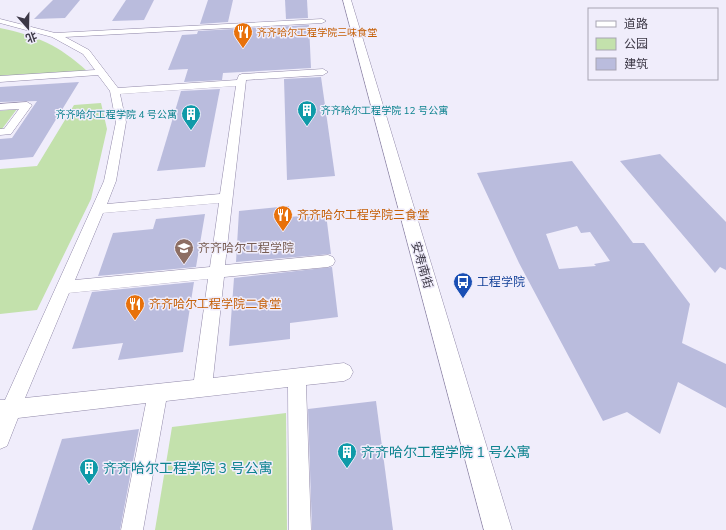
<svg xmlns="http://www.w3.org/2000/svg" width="726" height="530" font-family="'Nunito Sans','Noto Sans SC',sans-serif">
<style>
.green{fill:#c3e1ac}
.building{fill:#babcdd;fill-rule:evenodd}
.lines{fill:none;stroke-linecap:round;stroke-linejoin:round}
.minor-casing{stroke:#9189a9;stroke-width:1}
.tertiary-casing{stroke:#9189a9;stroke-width:1}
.minor{fill:#fff;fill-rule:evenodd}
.tertiary{fill:#fff;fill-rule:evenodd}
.labels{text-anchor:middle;stroke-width:3;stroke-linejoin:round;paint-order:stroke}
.far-food-label{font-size:10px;fill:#c56008;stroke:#f0edfb;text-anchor:start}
.far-culture-label{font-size:10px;fill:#0d838f;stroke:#f0edfb;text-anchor:start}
.food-label{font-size:12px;fill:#c56008;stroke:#f0edfb;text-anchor:start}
.education-label{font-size:12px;fill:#785e54;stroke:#f0edfb;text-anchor:start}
.street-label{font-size:12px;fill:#3c3846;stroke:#f0edfb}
.transit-label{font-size:12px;fill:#164399;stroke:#f0edfb;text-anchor:start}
.near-culture-label{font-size:14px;fill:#0d838f;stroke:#f0edfb;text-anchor:start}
</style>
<rect width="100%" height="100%" fill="#f0edfb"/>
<g class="green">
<path d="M0,28C38,36 58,45 87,71L0,76Z"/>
<path d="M101,103L107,129L91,199L37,310L0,314V169L37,166L74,105Z"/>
<path d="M17,109L2,129H0V111Z"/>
<path d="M286,413L287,530H155L172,427Z"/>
</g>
<g class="building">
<path d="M53,0H80L65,18L34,19Z"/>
<path d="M126,0H154L144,20L112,21Z"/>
<path d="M208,0H233L228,22L200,24Z"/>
<path d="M285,0H307L308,18L286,19Z"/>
<path d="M309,25L311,68L223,73L222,80L184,82L188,69L168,70L182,35L197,34L198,31Z"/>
<path d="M321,77L335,176L287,180L284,79Z"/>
<path d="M79,82L33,157L0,160V139L12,138L37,101L0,102V87Z"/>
<path d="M220,89L205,167L157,171L181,91Z"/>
<path d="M660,154L726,222V270L720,267L715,273L620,161Z"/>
<path d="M572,161L633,243H644L690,304L682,343L726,364V408L678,382L660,434L627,412L603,421L519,263L477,173ZM577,226L581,233L590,232L610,261L594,264L596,266L559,269L546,234Z"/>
<path d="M289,206V217L326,214L331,254L236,262L239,211Z"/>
<path d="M205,214L196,267L98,276L113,233L153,229L156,219Z"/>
<path d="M332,267L338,317L290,323V339L229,346L234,278Z"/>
<path d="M194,282L183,352L118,360L123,343L72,349L92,292Z"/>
<path d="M376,401L393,530H312L308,409Z"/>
<path d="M139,429L120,530H32L62,439Z"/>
</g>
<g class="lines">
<g class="minor-casing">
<g id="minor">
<path d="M0,19L55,33L322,19L326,21L322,23L65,37L89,50L118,88L237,80L239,75L242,74L323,69L328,72L323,75L246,80L225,265L328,255L333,257L335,261L333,265L328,267L224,277L213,378L344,363L350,366L353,372L350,378L344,381L306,385L311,530H289L288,387L166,401L143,530H121L146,403L18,418L7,446L0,449V400H5L104,181L116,122L110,91L98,75L0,82V76L95,70L83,54L52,37L0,23ZM236,86L220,194L107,204L116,181L126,122L120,94ZM219,203L210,267L75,280L103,213ZM208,279L194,380L25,398L69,293Z"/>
<path d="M27,102L32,105L11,134L0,135V129H4L19,109L0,110V104Z"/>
</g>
</g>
<g class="tertiary-casing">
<path id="tertiary" d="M343,0H351L512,530H484Z"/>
</g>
<use href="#minor" class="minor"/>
<use href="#tertiary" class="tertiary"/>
</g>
<defs>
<g id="restaurant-pin" transform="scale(1)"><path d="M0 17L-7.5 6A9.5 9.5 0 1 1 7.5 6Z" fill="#e8710a" stroke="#f0edfb"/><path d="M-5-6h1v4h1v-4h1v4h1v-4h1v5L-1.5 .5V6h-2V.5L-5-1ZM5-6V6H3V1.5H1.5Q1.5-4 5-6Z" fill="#fff"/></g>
<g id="building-pin" transform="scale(1)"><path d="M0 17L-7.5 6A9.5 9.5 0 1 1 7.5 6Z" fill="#0f9aa8" stroke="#f0edfb"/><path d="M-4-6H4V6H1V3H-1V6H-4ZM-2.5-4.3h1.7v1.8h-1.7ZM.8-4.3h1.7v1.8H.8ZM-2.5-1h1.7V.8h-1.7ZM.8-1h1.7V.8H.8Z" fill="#fff"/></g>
<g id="university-pin" transform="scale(1)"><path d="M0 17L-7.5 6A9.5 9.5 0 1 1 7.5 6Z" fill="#8d6e63" stroke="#f0edfb"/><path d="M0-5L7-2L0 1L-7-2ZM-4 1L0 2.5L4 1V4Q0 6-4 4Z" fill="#fff"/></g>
<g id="bus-pin" transform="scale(1)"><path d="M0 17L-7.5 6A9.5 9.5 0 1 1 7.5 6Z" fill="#1a4fb4" stroke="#f0edfb"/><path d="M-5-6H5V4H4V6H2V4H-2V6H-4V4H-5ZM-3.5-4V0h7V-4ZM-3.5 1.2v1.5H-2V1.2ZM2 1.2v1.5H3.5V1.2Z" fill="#fff"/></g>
</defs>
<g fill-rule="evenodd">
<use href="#restaurant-pin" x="243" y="32"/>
<use href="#building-pin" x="307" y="110"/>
<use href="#building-pin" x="191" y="114"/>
<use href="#restaurant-pin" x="283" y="215"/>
<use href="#university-pin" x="184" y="248"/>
<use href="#bus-pin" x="463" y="282"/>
<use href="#restaurant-pin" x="135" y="304"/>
<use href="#building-pin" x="347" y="452"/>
<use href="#building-pin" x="89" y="468"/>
</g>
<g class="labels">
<g class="far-food-label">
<text x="257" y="36">齐齐哈尔工程学院三味食堂</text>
</g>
<g class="far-culture-label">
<text x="321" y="114">齐齐哈尔工程学院 12 号公寓</text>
<text x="177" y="118" text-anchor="end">齐齐哈尔工程学院 4 号公寓</text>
</g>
<g class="food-label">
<text x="297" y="219">齐齐哈尔工程学院三食堂</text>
<text x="149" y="308">齐齐哈尔工程学院二食堂</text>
</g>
<g class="education-label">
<text x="198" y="252">齐齐哈尔工程学院</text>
</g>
<g class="street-label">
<text transform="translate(422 265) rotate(74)" y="4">安寿南街</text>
</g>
<g class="transit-label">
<text x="477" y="286">工程学院</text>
</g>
<g class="near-culture-label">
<text x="361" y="457">齐齐哈尔工程学院 1 号公寓</text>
<text x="103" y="473">齐齐哈尔工程学院 3 号公寓</text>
</g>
</g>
<rect x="588" y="8" width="130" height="72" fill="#f0edfb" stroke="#a8a5b3"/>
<rect x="596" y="21" width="20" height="6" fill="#ffffff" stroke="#a8a5b3"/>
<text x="624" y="28" font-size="12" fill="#3c3846">道路</text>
<rect x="596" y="38" width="20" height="12" fill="#c3e1ac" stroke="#a8a5b3"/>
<text x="624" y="48" font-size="12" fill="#3c3846">公园</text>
<rect x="596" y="58" width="20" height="12" fill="#babcdd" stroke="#a8a5b3"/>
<text x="624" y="68" font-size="12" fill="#3c3846">建筑</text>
<g transform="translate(28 28) rotate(160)" stroke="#f0edfb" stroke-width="3" paint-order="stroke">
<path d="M0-3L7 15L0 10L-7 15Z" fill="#3c3846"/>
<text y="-6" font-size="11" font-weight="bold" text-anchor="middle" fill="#3c3846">北</text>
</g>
</svg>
